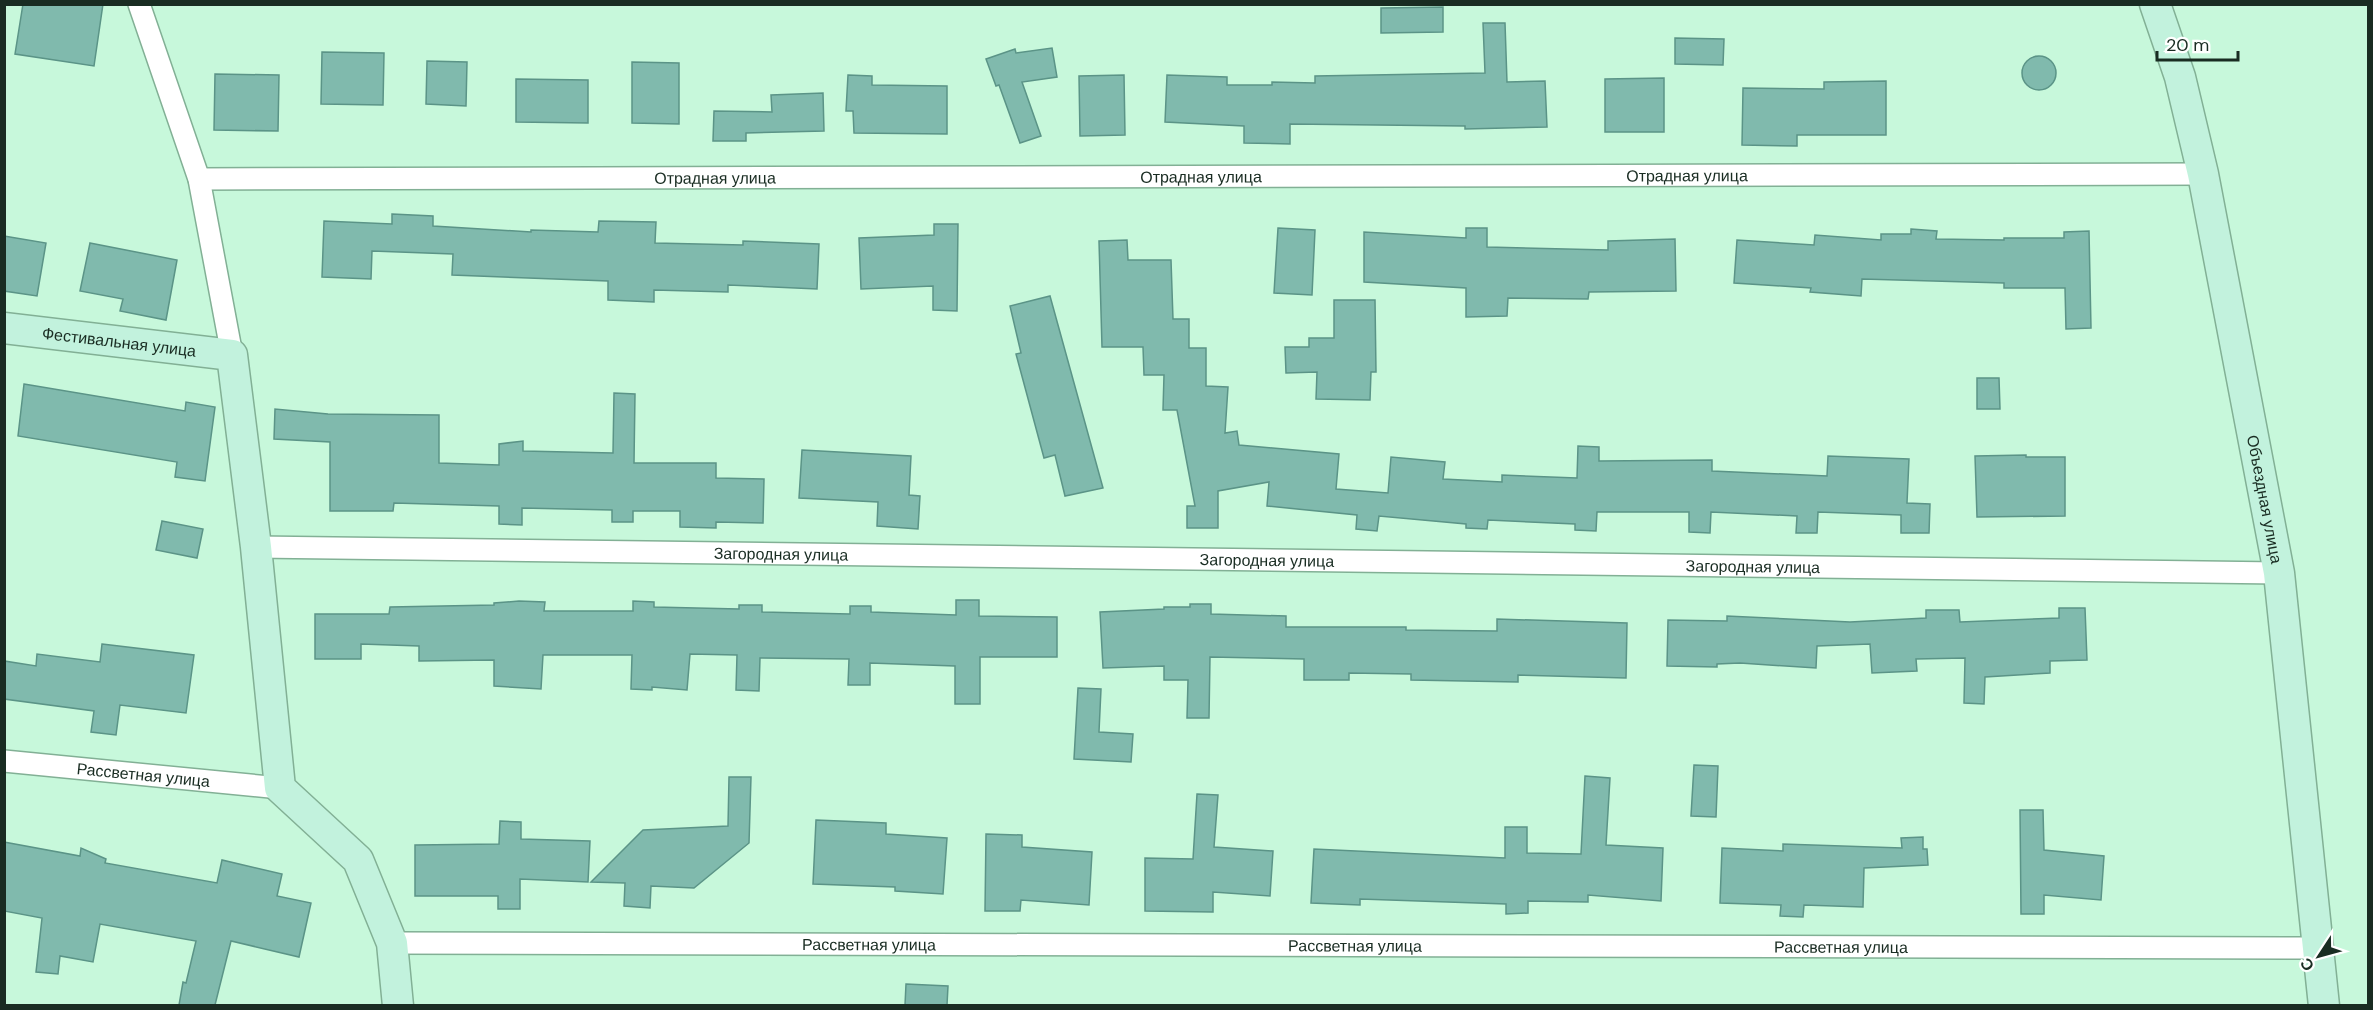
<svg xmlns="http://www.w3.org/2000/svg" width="2373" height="1010" font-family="'DM Sans',sans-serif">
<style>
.building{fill:#80baad;stroke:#5b9487;stroke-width:1.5}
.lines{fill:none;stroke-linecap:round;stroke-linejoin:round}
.street-casing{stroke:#82b095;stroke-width:24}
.secondary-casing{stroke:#82b095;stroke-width:33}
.street{stroke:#fff;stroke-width:21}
.secondary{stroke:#c2f2dd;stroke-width:30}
.labels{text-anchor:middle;stroke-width:4.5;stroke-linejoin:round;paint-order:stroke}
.street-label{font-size:16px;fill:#192c22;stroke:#fff}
</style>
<rect width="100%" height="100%" fill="#c7f8db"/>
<g class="building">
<path d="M23,4H103L94,66L15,54Z"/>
<path d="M1443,7V32L1381,33V8Z"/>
<path d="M1483,23H1505L1507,82L1545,81L1547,127L1465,129V126L1290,124V144L1244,143V126L1165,122L1167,75L1227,77V85H1272V82L1315,83V76L1485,73Z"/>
<path d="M1675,38L1724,39L1723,65L1675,64Z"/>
<path d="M1052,48L1057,77L1022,82L1041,136L1020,143L999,85L996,86L986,59L1015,49L1016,53Z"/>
<path d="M322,52L384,53L383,105L321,104Z"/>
<circle cx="2039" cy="73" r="17"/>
<path d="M427,61L467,62L466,106L426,104Z"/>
<path d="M632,62L679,63V124L632,123Z"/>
<path d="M215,74L279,75L278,131L214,130Z"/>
<path d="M848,75L872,76V85L947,86V134L854,133L853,111H846Z"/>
<path d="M1124,75L1125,135L1080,136L1079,76Z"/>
<path d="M1664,78V132H1605V79Z"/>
<path d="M516,79L588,80V123L516,122Z"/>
<path d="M1886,81V135H1797V146L1742,145L1743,88L1824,89V82Z"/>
<path d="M823,93L824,131L746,133V141H713L714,111L772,112L771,95Z"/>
<path d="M392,214L433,216V226L531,232V230L598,232L599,221L656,222L655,243L743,245V241L819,244L817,289L728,285V292L654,290V302L608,300V281L452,275L453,254L372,251L371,279L322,277L324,221L392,224Z"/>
<path d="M934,224H958L957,311L933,310V286L861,289L859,238L934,235Z"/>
<path d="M1278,228L1315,230L1312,295L1274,293Z"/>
<path d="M1466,228H1487V247L1608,250V241L1675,239L1676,291L1589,292L1588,299L1508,298L1507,316L1466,317V288L1364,282V232L1466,238Z"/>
<path d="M1911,229L1937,231L1936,239L2004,240V238H2064V232L2089,231L2091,328L2066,329L2065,288H2004V283L1862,279L1861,296L1810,292L1811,288L1734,283L1737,240L1814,245L1815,235L1881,240V234H1911Z"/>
<path d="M4,236L46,243L37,296L4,291Z"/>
<path d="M1127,240L1128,260H1171L1173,319H1189V348H1206V386L1228,387L1225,433L1237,431L1239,445L1339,454L1336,489L1388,493L1391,457L1445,462L1443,479L1502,482V475L1577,478L1578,446L1599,447V461L1712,460V471L1827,476L1828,456L1909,459L1907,503L1930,504L1929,533H1901V515L1818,512L1817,533H1796L1797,516L1711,512L1710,533L1689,532V512H1597L1596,531L1575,530V524L1488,520L1487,529L1466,528V524L1379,516L1377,531L1356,529L1357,515L1267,506L1269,482L1218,491V528H1187V506H1195L1177,410H1163L1164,375H1144L1143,347H1102L1099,241Z"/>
<path d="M90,243L177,260L166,320L120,311L123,299L80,291Z"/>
<path d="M1050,296L1103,488L1065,496L1055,455L1044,458L1016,354L1021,353L1010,306Z"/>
<path d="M1334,300H1375L1376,372H1371L1370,400L1316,399L1317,372L1286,373L1285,347H1309V338H1334Z"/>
<path d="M1977,378H1999L2000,409H1977Z"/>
<path d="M24,384L185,411L186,402L215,407L205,481L175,477L177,462L18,436Z"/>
<path d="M614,393L635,394L634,463H716V478L764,479L763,523L716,522V528L680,527V511H633V522H612V510L522,508V525L499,524V506L394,503L393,511H330V442L274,439L275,409L328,414L439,415V463L499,465V444L523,441V451L613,453Z"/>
<path d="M802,450L911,456L909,495L920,496L918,529L877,526L878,502L799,498Z"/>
<path d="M2026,455V457H2065V516L1977,517L1975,456Z"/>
<path d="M162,521L203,529L197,558L156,550Z"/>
<path d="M956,600H979V616L1057,617V657H980V704H955V666L870,663V685H848L849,659L760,658L759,691L736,690L737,655L690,654L687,690L652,687V690L631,689L632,655H543L541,689L494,686V660L419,661V646L361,644V659H315V614H389L390,607L494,605V603L519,601L545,602L544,611H633V601L654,602V607L739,609V605H762V612L850,614V606H871V612L956,615Z"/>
<path d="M1190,604H1211V614L1286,616V627H1406V630L1497,631V619L1627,623L1626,678L1518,675V682L1411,680V674L1349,673V680H1304V659L1210,657L1209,718H1187L1188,680H1164V666L1103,668L1100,612L1164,609V607H1190Z"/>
<path d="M2059,608H2085L2087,660L2050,661V673L1985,677L1984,704L1964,703L1965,658L1916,659L1917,671L1872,673L1870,644L1817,646L1816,668L1740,663L1717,664V667L1667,666L1668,620L1727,621V616L1850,622L1926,618V610H1959L1960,622L2059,618Z"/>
<path d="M102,644L194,655L186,713L120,705L116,735L91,732L94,711L4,699V661L36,666L37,654L100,662Z"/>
<path d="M1078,688L1101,689L1099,732L1133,734L1131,762L1074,759Z"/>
<path d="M1694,765L1718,766L1716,817L1691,816Z"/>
<path d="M1585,776L1610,778L1606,845L1663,848L1661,901L1588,895V902L1528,901V913L1506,914V904L1360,899V905L1311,903L1314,849L1505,858V827H1527V853L1581,854Z"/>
<path d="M729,777H751L749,843L694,888L651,886L650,908L624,906L625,883L591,882L643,830L728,826Z"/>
<path d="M1197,794L1218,795L1214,847L1273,851L1270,896L1213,892V912L1145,911V858L1193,859Z"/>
<path d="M2020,810H2043L2044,850L2104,856L2101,900L2044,895V914H2021Z"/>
<path d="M816,820L886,823V834L947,838L943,894L895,891V887L813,884Z"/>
<path d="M500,821L521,822V839L590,841L588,882L520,879V909H498V896H415V845L499,844Z"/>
<path d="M986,834L1022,835V847L1092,852L1089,905L1021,900L1020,911H985Z"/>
<path d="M1923,837V849H1927L1928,865L1864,868L1863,907L1804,905L1803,917L1780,916L1781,905L1720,903L1722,848L1783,851V844L1902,848L1901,838Z"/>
<path d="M4,842L80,856L81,848L106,859L105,863L217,883L222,860L282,874L277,896L311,903L299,957L231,941L215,1005H179L183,982L186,983L196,941L100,924L93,962L60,956L58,974L36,972L42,918L4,911Z"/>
<path d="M906,984L948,986L947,1005H905Z"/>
</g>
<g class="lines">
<g class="street-casing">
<g id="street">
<path d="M139,4L199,179L232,355"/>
<path id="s1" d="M199,179L2203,174"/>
<path id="s2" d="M256,547L2279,573"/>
<path id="s3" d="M4,761L280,788"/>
<path id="s4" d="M392,943L2318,948"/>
</g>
</g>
<g class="secondary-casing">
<g id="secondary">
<path id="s5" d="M2155,4L2180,77L2203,174L2279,573L2324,1006"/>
<path id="s6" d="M4,328L232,355L256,547L280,788L358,860L392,943L398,1006"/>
</g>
</g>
<use href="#street" class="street"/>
<use href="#secondary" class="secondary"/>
</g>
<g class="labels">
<g class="street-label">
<text dy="6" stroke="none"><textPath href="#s1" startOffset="1488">Отрадная улица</textPath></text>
<text dy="6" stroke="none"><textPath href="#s1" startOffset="1002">Отрадная улица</textPath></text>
<text dy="6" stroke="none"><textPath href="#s1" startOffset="516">Отрадная улица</textPath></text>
<text dy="6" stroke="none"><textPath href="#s6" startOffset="116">Фестивальная улица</textPath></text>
<text dy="6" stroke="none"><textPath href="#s5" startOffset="508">Объездная улица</textPath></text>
<text dy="6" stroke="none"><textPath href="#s2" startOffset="525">Загородная улица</textPath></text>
<text dy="6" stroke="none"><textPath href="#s2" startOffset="1011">Загородная улица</textPath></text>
<text dy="6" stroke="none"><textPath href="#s2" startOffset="1497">Загородная улица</textPath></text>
<text dy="6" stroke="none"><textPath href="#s3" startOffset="140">Рассветная улица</textPath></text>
<text dy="6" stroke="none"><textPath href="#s4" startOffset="477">Рассветная улица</textPath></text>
<text dy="6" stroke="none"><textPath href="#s4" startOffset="963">Рассветная улица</textPath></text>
<text dy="6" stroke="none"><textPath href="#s4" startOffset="1449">Рассветная улица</textPath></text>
</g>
</g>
<rect width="2373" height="1010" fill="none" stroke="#192c22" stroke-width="12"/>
<g transform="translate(2319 956) rotate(234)" stroke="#ffffff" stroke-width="4.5" paint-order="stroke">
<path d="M0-4.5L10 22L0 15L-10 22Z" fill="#192c22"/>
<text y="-9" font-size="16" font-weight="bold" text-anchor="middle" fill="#192c22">С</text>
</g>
<path d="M2157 51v9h81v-9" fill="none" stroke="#192c22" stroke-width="3"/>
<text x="2166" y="51" font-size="18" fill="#192c22" stroke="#ffffff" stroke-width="4.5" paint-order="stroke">20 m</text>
</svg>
